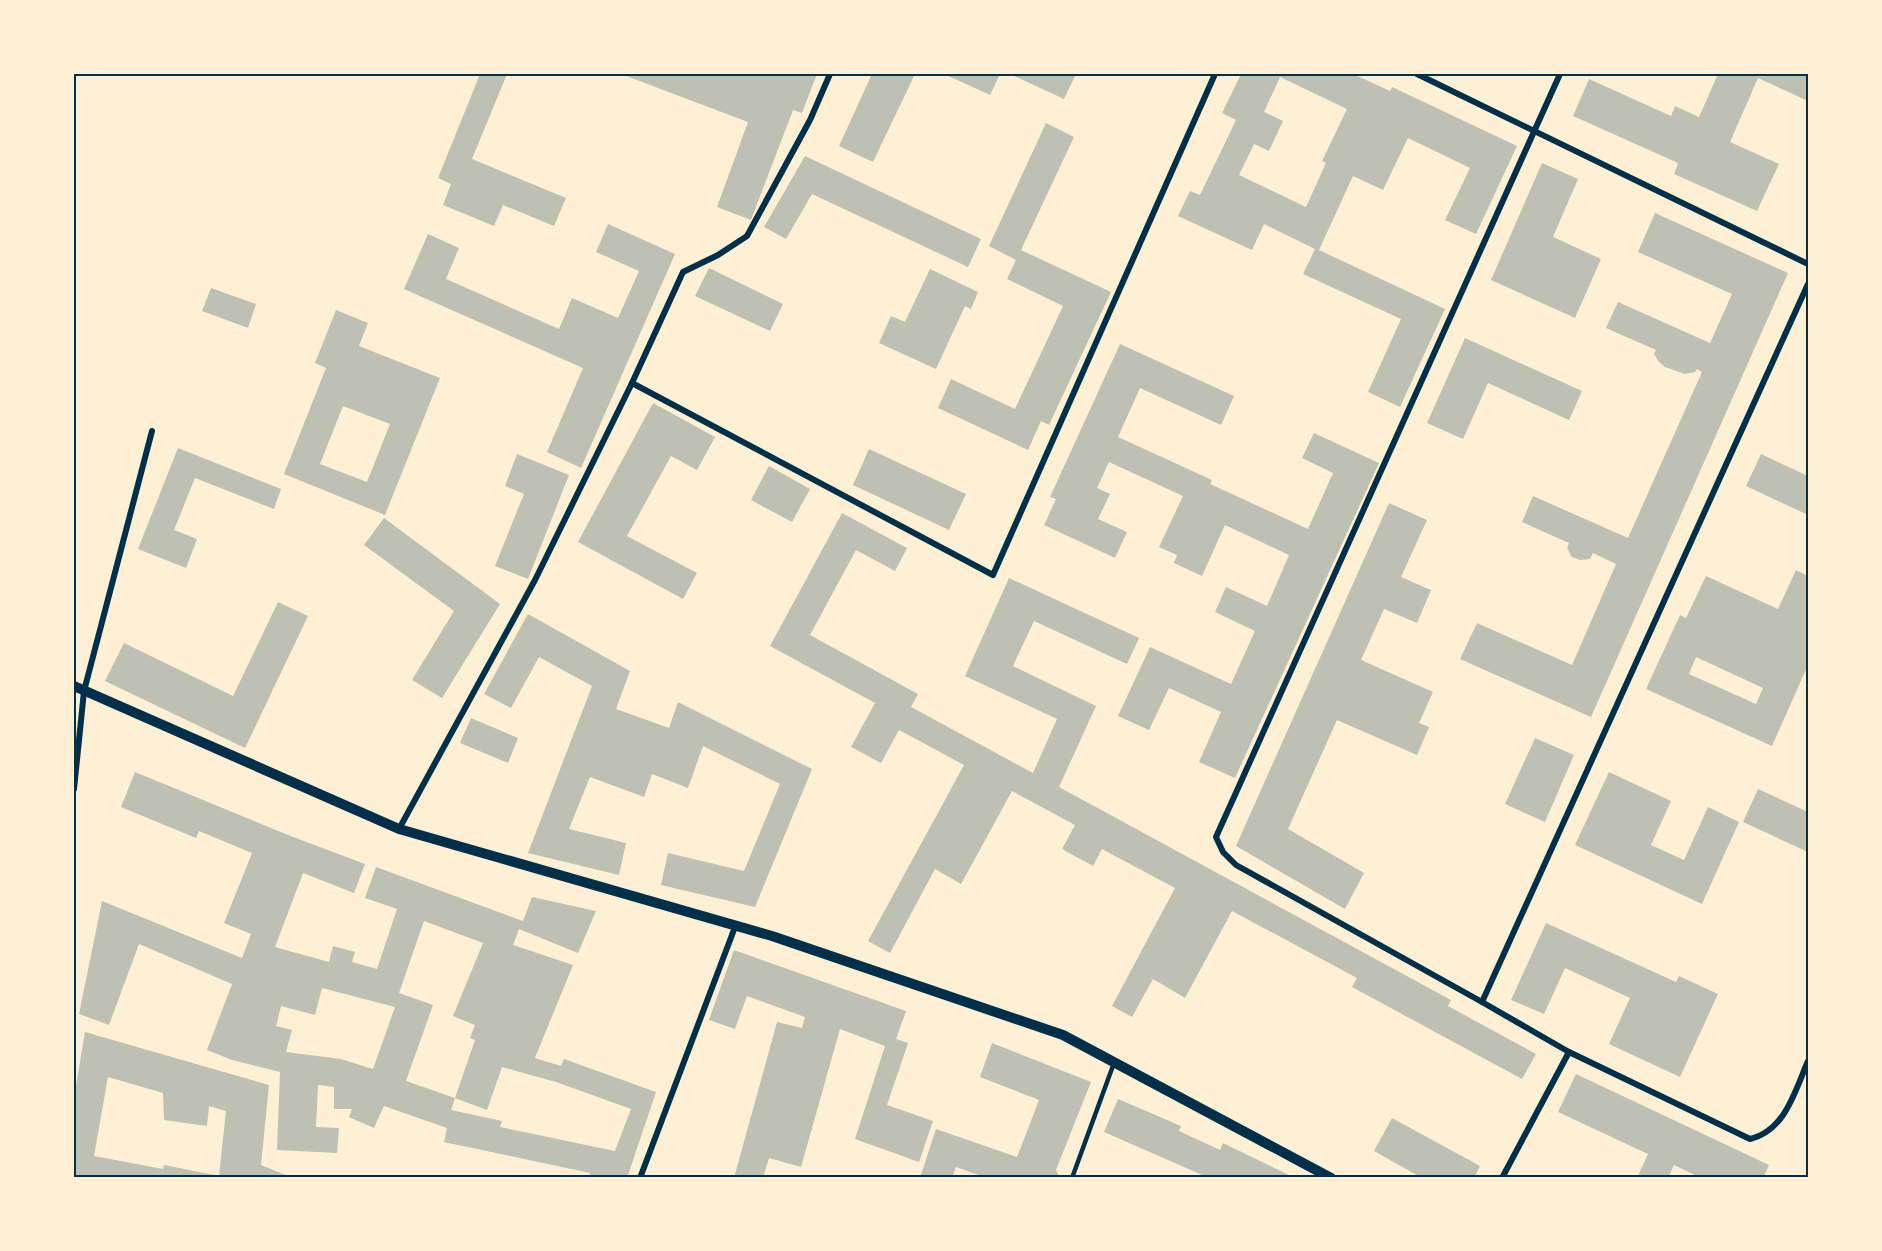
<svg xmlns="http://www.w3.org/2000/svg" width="1882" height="1251" font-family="'Public Sans',sans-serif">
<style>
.building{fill:#bec0b2;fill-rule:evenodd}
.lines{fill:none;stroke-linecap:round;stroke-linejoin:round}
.service{stroke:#003049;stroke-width:4.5}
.minor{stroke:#003049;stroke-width:6}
.tertiary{stroke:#003049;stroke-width:10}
.neatline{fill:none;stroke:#003049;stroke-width:2}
</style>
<rect width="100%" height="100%" fill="#fdf0d5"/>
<g class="building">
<path d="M480,74H507L472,159L566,198L554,226L503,205L494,226L443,205L451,184L438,178Z"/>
<path d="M621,74H817L802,113L793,110L751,220L717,207L748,122Z"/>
<path d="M872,74H915L873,162L839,146Z"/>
<path d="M944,74H1000L990,95Z"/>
<path d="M1010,74H1076L1064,99Z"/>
<path d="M1241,74H1353L1390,91L1392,87L1517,146L1476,234L1445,220L1470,168L1408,138L1383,190L1353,176L1319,250L1445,309L1400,407L1368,392L1401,319L1303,274L1315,249L1264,224L1252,250L1178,216L1190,191L1200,195L1236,120L1222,113ZM1280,77L1347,109L1322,161L1326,163L1306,207L1239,175L1254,144L1269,151L1283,121L1264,112Z"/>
<path d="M1718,74H1808V101L1758,78L1730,142L1779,164L1757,211L1674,174L1678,163L1573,116L1589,79L1671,116L1675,106L1699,117Z"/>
<path d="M1046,123L1074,137L1021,250L1111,292L1049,425L1041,421L1028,450L938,408L951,379L1015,409L1063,306L1007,279L1016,260L989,246Z"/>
<path d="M805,156L981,239L968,267L812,194L786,239L764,227Z"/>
<path d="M1542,163L1578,179L1553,237L1601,259L1575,318L1491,280Z"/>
<path d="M1655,213L1788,273L1591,717L1460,659L1477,623L1572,665L1616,564L1593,553L1590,559L1580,560L1572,557L1567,548L1569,543L1522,522L1533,496L1628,538L1702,372L1697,369L1695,372L1685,374L1665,367L1659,362L1654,354L1656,350L1606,328L1618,302L1710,343L1732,294L1638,252Z"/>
<path d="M608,224L675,254L581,468L547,452L583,368L404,289L428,234L459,248L446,279L559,329L572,298L618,318L639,271L596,252Z"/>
<path d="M709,268L783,304L770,331L695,296Z"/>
<path d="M930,269L978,292L971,309L965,306L936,369L879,343L891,316L905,322Z"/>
<path d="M211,288L256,304L248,328L202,311Z"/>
<path d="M336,310L368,323L359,346L440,378L385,515L284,474L326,368L315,363ZM343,406L390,424L367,482L320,464Z"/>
<path d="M1465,338L1582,391L1569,420L1488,383L1463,439L1427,423Z"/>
<path d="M1120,344L1234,396L1221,425L1140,388L1118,437L1212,480L1210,484L1308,529L1333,473L1302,458L1314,433L1379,463L1235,778L1199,762L1221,712L1169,688L1149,730L1118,716L1150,647L1231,684L1255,631L1215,612L1226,587L1267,606L1289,555L1225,525L1202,576L1174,563L1177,555L1159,547L1183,496L1109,462L1097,488L1110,494L1098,519L1127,532L1115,558L1044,525L1056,499L1050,497Z"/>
<path d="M653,403L715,437L697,470L671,456L627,536L697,573L683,599L578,542Z"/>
<path d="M178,448L281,489L274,509L195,478L174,530L197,539L186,568L138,549Z"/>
<path d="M869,449L966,494L949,530L853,485Z"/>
<path d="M517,454L569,475L528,579L495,566L524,494L505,486Z"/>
<path d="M1761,454L1808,476V515L1746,486Z"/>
<path d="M769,466L810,489L792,522L751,500Z"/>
<path d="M1389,503L1427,520L1401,577L1431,590L1417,623L1384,609L1361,660L1433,692L1419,723L1429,727L1417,755L1337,720L1288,829L1364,873L1345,909L1236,846Z"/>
<path d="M842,513L907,548L895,571L856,550L810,635L918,694L911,707L1033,773L1057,719L965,676L1009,578L1139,638L1127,664L1034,621L1013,666L1096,706L1059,787L1451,1000L1448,1006L1536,1054L1522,1079L1352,987L1357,978L1232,911L1185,998L1153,979L1132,1017L1112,1006L1175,888L1102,849L1093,866L1062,849L1075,825L1012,791L961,884L935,869L890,953L868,941L964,765L899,730L881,763L851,747L875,703L770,646Z"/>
<path d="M384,518L500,604L442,698L412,680L454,611L364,545Z"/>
<path d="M1796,570L1808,576V665L1772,746L1646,689L1680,615L1686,618L1706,576L1778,609ZM1696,657L1763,688L1756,704L1689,674Z"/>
<path d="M278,602L308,616L245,748L105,681L124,643L233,696Z"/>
<path d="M528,614L630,671L616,709L669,728L678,702L812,769L755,907L661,885L668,853L744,871L780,784L703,746L688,788L652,774L644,797L590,777L569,829L626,843L619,875L528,853L592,686L539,657L511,708L484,694Z"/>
<path d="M471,718L518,738L508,763L460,743Z"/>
<path d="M1535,738L1574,755L1545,822L1505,804Z"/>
<path d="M135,772L288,835L365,864L354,893L303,873L275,947L329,962L333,946L355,952L352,962L377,969L397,909L365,898L376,867L523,921L532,897L596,911L578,953L519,929L513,945L573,965L535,1058L561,1066L564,1059L656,1092L627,1178H589L590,1173L444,1142L447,1128L384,1106L374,1128L349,1117L352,1109H334V1087L318,1085L316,1127L339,1128L337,1153L277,1150L280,1072L232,1060L207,1050L232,984L139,944L109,1025L79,1014L102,901L242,958L251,934L224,923L252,853L199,831L196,838L121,807ZM424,921L483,943L453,1016L475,1025L470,1038L475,1040L455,1098L487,1110L502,1067L556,1082L631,1109L615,1151L500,1127L502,1121L451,1110L455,1098L406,1081L433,1005L399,993ZM322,988L395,1007L373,1069L341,1059L286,1052L292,1030L276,1026L281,1006L315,1015Z"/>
<path d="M1609,772L1671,801L1651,845L1684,860L1708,807L1739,822L1702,904L1575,845Z"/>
<path d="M1758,789L1808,812V852L1743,822Z"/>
<path d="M1546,923L1676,982L1679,976L1718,994L1680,1077L1609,1044L1630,998L1565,968L1544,1014L1511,1000Z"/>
<path d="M734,950L906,1011L896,1039L908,1043L887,1105L933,1121L919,1162L855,1139L885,1046L840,1029L801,1167L769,1158L763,1178H734L777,1022L802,1028L805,1017L747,996L735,1029L709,1020Z"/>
<path d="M85,1032L269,1085L261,1165L293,1178H74V1098ZM108,1077L163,1093L164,1120L207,1126L209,1106L226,1111L219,1176L164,1165L163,1169L94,1156Z"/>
<path d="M992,1043L1091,1082L1056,1170L1060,1178H987L956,1167L952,1178H920L936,1129L1017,1157L1039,1100L980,1077Z"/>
<path d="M1576,1074L1769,1165L1763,1178H1701L1674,1165L1668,1178H1637L1648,1154L1558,1112Z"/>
<path d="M1118,1099L1181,1126L1179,1131L1220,1150L1223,1143L1295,1178H1209L1104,1132Z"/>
<path d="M1392,1118L1480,1166L1474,1178H1422L1374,1151Z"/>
</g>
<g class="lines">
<path class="service" d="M1072,1178L1114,1063"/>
<g class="minor">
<path d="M1417,74L1808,264"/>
<path d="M1560,74L1216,837L1223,852L1236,865L1482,1002L1569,1052L1750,1139C1785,1131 1795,1091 1808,1061"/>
<path d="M632,383L993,575L1215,74"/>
<path d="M74,789L84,691L152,431"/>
<path d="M399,829L535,580L632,383L683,272L718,255L747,236L810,120L830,74"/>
<path d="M1482,1002L1808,284"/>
<path d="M640,1178L735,927"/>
<path d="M1502,1178L1569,1052"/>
</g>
<path class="tertiary" d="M74,686L399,829L772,936L1063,1035L1331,1178"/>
</g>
<rect width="1882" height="1251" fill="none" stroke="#fdf0d5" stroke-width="150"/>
<rect x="75" y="75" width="1732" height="1101" class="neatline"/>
</svg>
